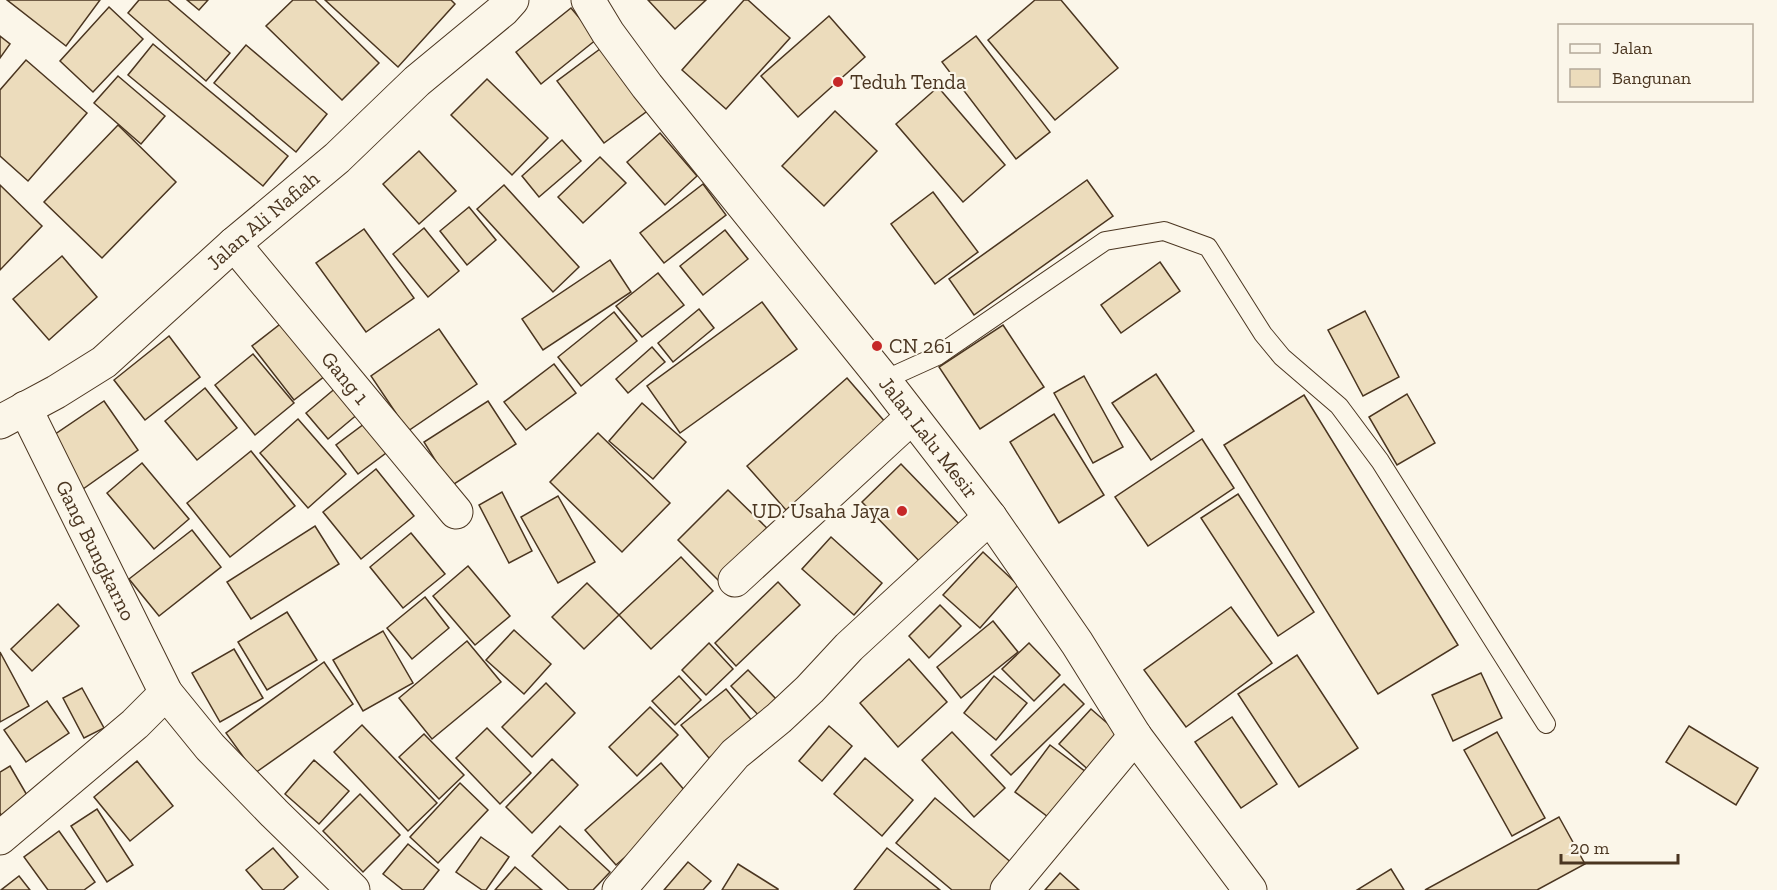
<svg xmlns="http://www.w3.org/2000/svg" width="1777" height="890" font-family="'Zilla Slab',serif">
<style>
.building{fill:#ecdcbc;stroke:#4a3520;stroke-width:1.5}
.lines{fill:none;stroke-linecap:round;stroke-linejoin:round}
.service-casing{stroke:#4a3520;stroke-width:20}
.minor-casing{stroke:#4a3520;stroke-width:35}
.tertiary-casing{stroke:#4a3520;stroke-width:35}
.service{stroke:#fbf6e9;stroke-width:18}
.minor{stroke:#fbf6e9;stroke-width:33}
.tertiary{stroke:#fbf6e9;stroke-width:33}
.poi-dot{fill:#c62828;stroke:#fbf6e9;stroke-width:2}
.labels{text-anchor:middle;stroke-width:4.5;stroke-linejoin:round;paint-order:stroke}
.poi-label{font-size:21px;fill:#4a3520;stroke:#fbf6e9;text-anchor:start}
.street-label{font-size:21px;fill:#4a3520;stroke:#fbf6e9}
</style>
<rect width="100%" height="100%" fill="#fbf6e9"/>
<g class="building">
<path d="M7,0H100L66,46Z"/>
<path d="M139,0H168L230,53L206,81L128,13Z"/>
<path d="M187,0H208L199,10Z"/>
<path d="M293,0H315L379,63L342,100L266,26Z"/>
<path d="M325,0H451L455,4L398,67Z"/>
<path d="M648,0H706L675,29Z"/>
<path d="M744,0H748L790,38L726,109L682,70Z"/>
<path d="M1035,0H1061L1118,68L1055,120L988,40Z"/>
<path d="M109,7L143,39L93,92L60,61Z"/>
<path d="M571,8L597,39L541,84L516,52Z"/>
<path d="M829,16L865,57L798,117L761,76Z"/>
<path d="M0,36L10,44L0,58Z"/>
<path d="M976,36L1050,132L1016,159L942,62Z"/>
<path d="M153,44L288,156L263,186L128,75Z"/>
<path d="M246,45L327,114L296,152L214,83Z"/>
<path d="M604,46L650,109L604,143L557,81Z"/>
<path d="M26,60L87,113L28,181L0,156V90Z"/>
<path d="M118,76L165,116L141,144L94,103Z"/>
<path d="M487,79L548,138L512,175L451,115Z"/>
<path d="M938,87L1005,165L963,202L896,124Z"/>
<path d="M835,111L877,151L824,206L782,166Z"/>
<path d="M118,125L176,182L102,258L44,202Z"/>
<path d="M660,133L697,176L665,205L627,162Z"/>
<path d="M562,140L581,161L539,197L522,176Z"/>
<path d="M419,151L456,191L419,224L383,184Z"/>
<path d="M600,157L626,183L583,223L558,197Z"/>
<path d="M1087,180L1113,216L974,315L949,279Z"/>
<path d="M703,184L726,215L664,263L640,233Z"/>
<path d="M0,185L42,226L0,270Z"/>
<path d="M504,185L579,267L553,292L477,209Z"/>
<path d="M933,192L978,252L935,284L891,224Z"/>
<path d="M469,207L496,240L467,265L440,231Z"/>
<path d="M424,228L459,271L428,297L393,254Z"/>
<path d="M364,229L414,298L366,332L316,263Z"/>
<path d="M725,230L748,259L703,295L680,266Z"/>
<path d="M62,256L97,297L49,340L13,299Z"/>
<path d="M610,260L631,292L543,350L522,319Z"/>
<path d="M1160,262L1180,291L1121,333L1101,305Z"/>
<path d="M658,273L684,305L642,337L616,306Z"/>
<path d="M762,302L797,349L680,433L647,386Z"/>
<path d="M699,309L714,328L673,362L658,343Z"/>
<path d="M1365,311L1399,377L1363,396L1328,330Z"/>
<path d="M614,312L637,341L581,386L558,357Z"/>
<path d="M288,318L330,372L294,400L252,346Z"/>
<path d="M1003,325L1044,387L980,429L939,367Z"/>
<path d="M439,329L477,384L408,431L371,376Z"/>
<path d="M169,336L200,377L145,420L114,380Z"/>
<path d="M652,347L665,362L628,393L616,379Z"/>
<path d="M253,354L294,403L255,435L215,385Z"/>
<path d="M554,364L576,393L526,430L504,402Z"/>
<path d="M1156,374L1194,431L1151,460L1112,403Z"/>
<path d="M1084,376L1123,447L1093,463L1054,393Z"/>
<path d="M847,378L886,423L786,510L747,466Z"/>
<path d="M344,381L365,408L328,439L306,413Z"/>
<path d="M205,388L237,428L197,460L165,421Z"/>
<path d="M1407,394L1435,443L1397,465L1369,417Z"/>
<path d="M1304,395L1458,645L1378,694L1224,445Z"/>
<path d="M104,401L138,450L83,489L48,439Z"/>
<path d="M488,401L516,444L451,486L424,442Z"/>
<path d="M642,403L686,442L653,479L609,441Z"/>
<path d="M1054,414L1104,495L1059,523L1010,442Z"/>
<path d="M372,418L394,447L358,474L336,445Z"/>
<path d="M298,419L346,474L308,508L260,453Z"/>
<path d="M598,433L670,503L622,552L550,482Z"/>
<path d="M1202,439L1234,488L1148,546L1115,497Z"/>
<path d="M251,451L295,506L230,557L187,503Z"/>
<path d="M142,463L189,519L154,549L107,493Z"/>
<path d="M901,464L963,528L924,566L862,502Z"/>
<path d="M376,469L414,516L361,559L323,512Z"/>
<path d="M728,490L771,532L721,583L678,540Z"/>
<path d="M502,492L532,551L509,563L479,505Z"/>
<path d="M1238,494L1314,612L1278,636L1201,518Z"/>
<path d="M558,496L595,562L558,583L521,517Z"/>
<path d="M315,526L339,564L251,619L227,582Z"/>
<path d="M192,530L221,567L159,616L129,579Z"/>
<path d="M411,533L445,574L403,608L370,567Z"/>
<path d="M831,537L882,583L854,615L802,569Z"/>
<path d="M983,552L1018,585L980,628L943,595Z"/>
<path d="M681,557L713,591L651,649L619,615Z"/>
<path d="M468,566L510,616L475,645L433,596Z"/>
<path d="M778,582L800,605L736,666L715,643Z"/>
<path d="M587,583L619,615L584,649L552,617Z"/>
<path d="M425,597L449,628L412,659L387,628Z"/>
<path d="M58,604L79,626L32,671L11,649Z"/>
<path d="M940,605L961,626L929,658L909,636Z"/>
<path d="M1231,607L1272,663L1186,727L1144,670Z"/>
<path d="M287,612L317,660L267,690L238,642Z"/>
<path d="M993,621L1018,652L961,698L937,667Z"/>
<path d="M514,630L551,664L524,694L486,660Z"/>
<path d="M383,631L413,683L363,711L333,660Z"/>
<path d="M467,641L501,682L432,739L399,698Z"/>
<path d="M709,643L733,669L706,695L682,670Z"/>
<path d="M1029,643L1060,675L1034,701L1002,669Z"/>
<path d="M234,649L263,698L220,722L192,673Z"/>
<path d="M0,652L29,706L0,722Z"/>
<path d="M1297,655L1358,748L1299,787L1238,694Z"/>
<path d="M909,659L947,702L898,747L860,703Z"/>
<path d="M324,662L353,704L255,773L226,733Z"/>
<path d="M748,670L779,702L762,719L731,686Z"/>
<path d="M1481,673L1502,718L1453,741L1432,695Z"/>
<path d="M679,676L701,700L675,725L652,701Z"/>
<path d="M994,676L1027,703L996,740L964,713Z"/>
<path d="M546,683L575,713L532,757L502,727Z"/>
<path d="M1064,684L1084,704L1011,775L991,755Z"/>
<path d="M82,688L104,728L84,738L63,698Z"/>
<path d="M726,689L753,722L709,758L681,725Z"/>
<path d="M47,701L69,733L26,762L4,730Z"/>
<path d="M650,707L678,735L637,776L609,747Z"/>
<path d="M1091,709L1122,736L1091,772L1059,744Z"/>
<path d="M1232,717L1277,784L1241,808L1195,742Z"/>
<path d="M362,725L437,803L408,831L334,752Z"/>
<path d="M829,726L852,746L822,781L799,761Z"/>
<path d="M1689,726L1758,768L1736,805L1666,762Z"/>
<path d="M487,728L531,773L500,804L456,758Z"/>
<path d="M952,732L1005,788L974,817L922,760Z"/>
<path d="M1497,732L1545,818L1512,836L1464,750Z"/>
<path d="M424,734L464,775L439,799L399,757Z"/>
<path d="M1050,745L1094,778L1060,826L1015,792Z"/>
<path d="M865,758L913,800L882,836L834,794Z"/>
<path d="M552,759L578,785L532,833L506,807Z"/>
<path d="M314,760L349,791L319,824L285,794Z"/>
<path d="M137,761L173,806L130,841L94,797Z"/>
<path d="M661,763L692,799L616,865L585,830Z"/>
<path d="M10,766L31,802L3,818L0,813V772Z"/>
<path d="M460,783L488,810L438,863L410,837Z"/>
<path d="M360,794L400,835L363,872L323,831Z"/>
<path d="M935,798L1013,864L991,890H952L896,843Z"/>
<path d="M97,809L133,865L107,882L71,826Z"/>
<path d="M1559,817L1585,864L1537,890H1425Z"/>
<path d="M560,826L610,872L593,890H569L532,856Z"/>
<path d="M59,831L95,882L84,890H48L24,857Z"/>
<path d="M481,837L509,857L486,890H482L456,872Z"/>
<path d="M408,844L439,870L423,890H403L383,874Z"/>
<path d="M273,848L298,877L283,890H263L246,870Z"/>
<path d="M887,848L940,890H854Z"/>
<path d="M688,862L711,881L703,890H664Z"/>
<path d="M738,864L778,889V890H722Z"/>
<path d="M515,867L542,890H495Z"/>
<path d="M1391,869L1404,890H1357Z"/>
<path d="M1060,873L1079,890H1045Z"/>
<path d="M19,876L30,890H1Z"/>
</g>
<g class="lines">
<g class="service-casing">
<path id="service" d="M884,380L937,356L1105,241L1164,231L1208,247L1263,334L1282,357L1339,406L1380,461L1546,724"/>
</g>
<g class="minor-casing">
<g id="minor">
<path id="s1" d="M234,244L456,512"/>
<path id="s2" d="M25,408L166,693L210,747L274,813L353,890"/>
<path id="s3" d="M0,422L56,392L104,362L234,244L337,158L417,81L503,10L512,0"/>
<path d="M735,580L912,417"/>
<path d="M0,838L135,724L166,693"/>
<path d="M619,890L735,754L779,718L810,689L849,647L990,517"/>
<path d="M1007,890L1135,736"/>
</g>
</g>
<g class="tertiary-casing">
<g id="tertiary">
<path id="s4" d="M588,0L608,33L647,86L884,380L990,517L1077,643L1135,736L1250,890"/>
</g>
</g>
<use href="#service" class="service"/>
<use href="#minor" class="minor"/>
<use href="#tertiary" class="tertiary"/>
</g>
<g class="poi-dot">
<circle cx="838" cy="82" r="6"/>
<circle cx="877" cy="346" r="6"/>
<circle cx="902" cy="511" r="6"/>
</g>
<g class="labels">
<g class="poi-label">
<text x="850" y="89">Teduh Tenda</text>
<text x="889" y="353">CN 261</text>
<text x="890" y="518" text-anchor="end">UD. Usaha Jaya</text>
</g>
<g class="street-label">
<text dy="7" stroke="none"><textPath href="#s3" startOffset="333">Jalan Ali Nafiah</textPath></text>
<text dy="7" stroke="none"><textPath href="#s1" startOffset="174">Gang 1</textPath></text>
<text dy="7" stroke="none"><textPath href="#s4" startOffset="555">Jalan Lalu Mesir</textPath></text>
<text dy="7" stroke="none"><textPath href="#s2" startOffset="159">Gang Bungkarno</textPath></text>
</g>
</g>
<rect x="1558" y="24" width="195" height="78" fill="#fbf6e9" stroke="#b4a999" stroke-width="1.5"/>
<rect x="1570" y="44" width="30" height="9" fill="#fbf6e9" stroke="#b4a999" stroke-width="1.5"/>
<text x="1612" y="54" font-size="18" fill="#4a3520">Jalan</text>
<rect x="1570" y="69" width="30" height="18" fill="#ecdcbc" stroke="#b4a999" stroke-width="1.5"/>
<text x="1612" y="84" font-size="18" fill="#4a3520">Bangunan</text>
<path d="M1561 854v9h117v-9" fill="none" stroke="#4a3520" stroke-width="3"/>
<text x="1570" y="854" font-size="18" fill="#4a3520" stroke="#fbf6e9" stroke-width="4.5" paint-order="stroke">20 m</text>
</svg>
